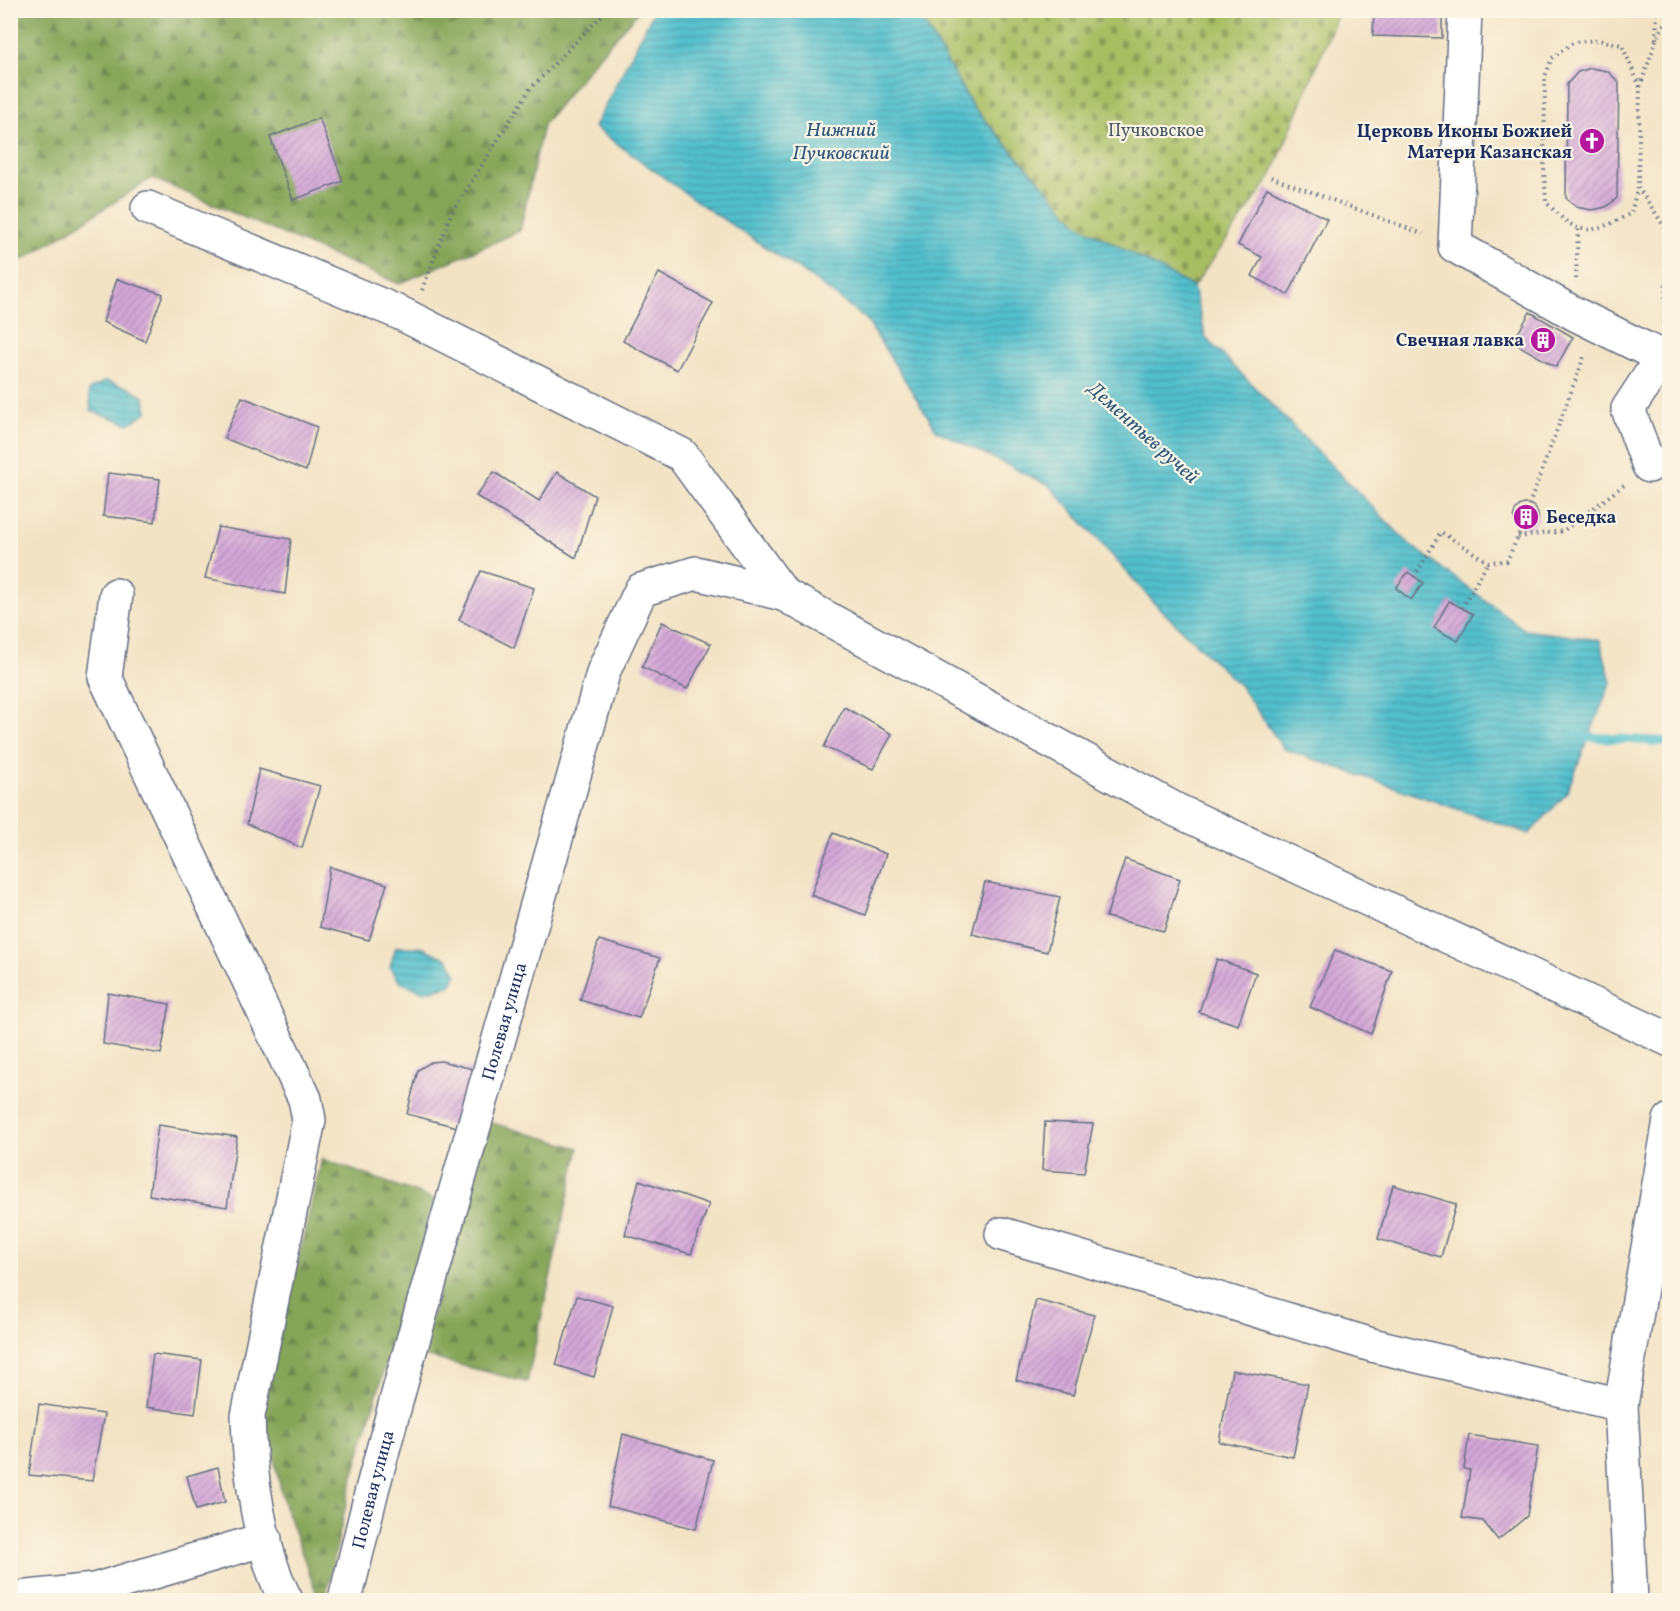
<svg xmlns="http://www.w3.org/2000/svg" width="1680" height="1611" font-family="Vollkorn,serif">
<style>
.forest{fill:url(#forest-firs);stroke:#506a5c;stroke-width:1.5}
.cemetery{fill:url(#cemetery-stones);stroke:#627660;stroke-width:1.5}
.water{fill:url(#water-rules);stroke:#377895;stroke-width:1.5}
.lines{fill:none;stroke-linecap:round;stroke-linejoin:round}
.stream{stroke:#53c0cc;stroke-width:9}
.building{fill:url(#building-hatch)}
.minor-casing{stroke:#666e82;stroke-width:36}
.path{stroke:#666e82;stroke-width:4;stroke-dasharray:1.5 4.5;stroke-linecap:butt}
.minor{stroke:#fff;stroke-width:33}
.labels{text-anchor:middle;stroke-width:4.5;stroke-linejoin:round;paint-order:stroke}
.park-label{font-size:18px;fill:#465a60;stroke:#fcf5e5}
.poi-label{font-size:18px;font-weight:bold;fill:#1b2f5e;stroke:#fcf5e5;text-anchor:end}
.street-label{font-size:18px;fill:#1b2f5e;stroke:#fcf5e5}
.water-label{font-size:20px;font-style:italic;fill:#2c5a7f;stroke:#fcf5e5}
</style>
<defs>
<pattern id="forest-firs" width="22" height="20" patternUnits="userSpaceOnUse" patternTransform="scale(1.5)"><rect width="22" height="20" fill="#86a559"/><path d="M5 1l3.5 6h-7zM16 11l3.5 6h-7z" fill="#6d874d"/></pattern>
<pattern id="cemetery-stones" width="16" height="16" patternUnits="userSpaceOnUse" patternTransform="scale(1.5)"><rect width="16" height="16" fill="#a9be63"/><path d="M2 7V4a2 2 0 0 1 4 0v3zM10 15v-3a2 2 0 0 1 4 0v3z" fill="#899b55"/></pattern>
<pattern id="water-rules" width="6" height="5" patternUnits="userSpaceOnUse" patternTransform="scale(1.5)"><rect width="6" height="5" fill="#53c0cc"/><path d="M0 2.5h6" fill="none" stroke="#449ca9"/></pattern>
<pattern id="building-hatch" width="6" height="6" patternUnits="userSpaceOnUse" patternTransform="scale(1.5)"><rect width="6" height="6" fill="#d4a8d7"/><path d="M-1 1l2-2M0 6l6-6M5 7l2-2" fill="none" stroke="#ab89b2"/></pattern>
</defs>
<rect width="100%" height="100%" fill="#fcf5e5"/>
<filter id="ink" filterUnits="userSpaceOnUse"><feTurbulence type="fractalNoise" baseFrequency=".0167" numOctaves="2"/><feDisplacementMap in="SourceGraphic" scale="12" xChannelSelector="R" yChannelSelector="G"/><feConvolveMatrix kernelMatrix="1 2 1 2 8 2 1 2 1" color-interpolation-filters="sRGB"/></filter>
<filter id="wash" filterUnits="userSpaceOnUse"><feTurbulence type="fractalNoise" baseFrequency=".008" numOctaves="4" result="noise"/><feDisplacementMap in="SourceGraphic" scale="24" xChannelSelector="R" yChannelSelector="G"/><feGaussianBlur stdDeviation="1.35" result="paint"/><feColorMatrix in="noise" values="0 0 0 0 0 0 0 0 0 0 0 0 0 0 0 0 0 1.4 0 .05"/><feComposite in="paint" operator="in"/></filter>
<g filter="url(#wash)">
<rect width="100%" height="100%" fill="#f2e3c5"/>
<g class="forest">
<path d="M10,11H639L598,57L543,125L520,231L399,284L152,178L23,260L11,257Z"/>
<path d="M489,1122L579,1148L527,1382L420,1355Z"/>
<path d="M322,1159L434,1199L349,1491L325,1600H319L284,1504L263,1409Z"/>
</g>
<path class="cemetery" d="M917,11H1339L1271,177L1193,287L1079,225L973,107Z"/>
<g class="water">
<path d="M654,11H917L973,107L1079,225L1193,287L1206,338L1407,542L1525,630L1600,640L1611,682L1566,794L1529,834L1284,749L1240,686L1158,607L1050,486L937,431L866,319L809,276L703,206L594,127Z"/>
<path d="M105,381L130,388L145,398L147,412L129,424L91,411L89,390Z"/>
<path d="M396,947H421L448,959L457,975L449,986L424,992L399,981L390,967Z"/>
</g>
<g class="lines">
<path class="stream" d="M1577,732L1589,737L1670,742"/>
</g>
<g id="blocks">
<g class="building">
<path d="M1374,10H1442V38L1373,36Z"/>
<path d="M1591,68L1607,71L1619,82L1617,198L1606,207L1592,210L1576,207L1566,198L1567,84L1578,72Z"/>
<path d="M319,118L343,181L293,200L270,137Z"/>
<path d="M1267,188L1327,219L1288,295L1252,276L1262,257L1238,245Z"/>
<path d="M659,273L713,303L677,370L623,341Z"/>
<path d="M117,279L163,294L145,341L103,322Z"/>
<path d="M1530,312L1573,337L1556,367L1513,342Z"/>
<path d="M242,397L317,427L306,471L224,438Z"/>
<path d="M494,472L539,501L557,472L595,496L576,558L476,496Z"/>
<path d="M108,473L160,479L155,522L103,516Z"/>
<circle cx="1526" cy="516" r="12"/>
<path d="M218,527L291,539L285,594L205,578Z"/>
<path d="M481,571L534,588L514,648L459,620Z"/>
<path d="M1408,572L1423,583L1411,600L1396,588Z"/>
<path d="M1449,601L1473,614L1458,641L1434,628Z"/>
<path d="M662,622L711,644L687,689L642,667Z"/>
<path d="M844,707L892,734L873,769L824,747Z"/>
<path d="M259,769L320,786L302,848L247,824Z"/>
<path d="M833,833L886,854L865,915L811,895Z"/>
<path d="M1125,859L1180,879L1164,931L1106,917Z"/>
<path d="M330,867L387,884L369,940L320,927Z"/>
<path d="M985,882L1060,897L1047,952L972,934Z"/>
<path d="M599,940L660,958L639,1018L580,1000Z"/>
<path d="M1335,950L1392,971L1371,1034L1310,1007Z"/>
<path d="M1217,959L1256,973L1238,1025L1199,1012Z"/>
<path d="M108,993L170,1004L161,1054L103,1044Z"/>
<path d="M441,1061L473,1069L457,1127L407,1114L418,1070L431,1062Z"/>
<path d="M1045,1122L1093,1124L1084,1173L1042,1170Z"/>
<path d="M158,1125L237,1137L227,1207L149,1195Z"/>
<path d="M639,1180L709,1204L691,1254L625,1235Z"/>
<path d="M1393,1185L1456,1204L1441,1257L1378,1239Z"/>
<path d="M577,1296L613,1306L594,1377L556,1365Z"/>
<path d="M1036,1300L1094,1315L1073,1395L1016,1380Z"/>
<path d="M153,1354L202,1360L195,1414L146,1407Z"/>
<path d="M1232,1370L1308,1384L1293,1457L1219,1442Z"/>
<path d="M39,1404L104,1414L92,1481L29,1475Z"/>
<path d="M623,1434L713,1460L696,1529L608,1506Z"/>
<path d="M1469,1435L1538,1446L1527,1516L1498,1540L1483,1521L1462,1518L1470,1470L1464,1469Z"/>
<path d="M218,1467L225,1502L196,1510L187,1476Z"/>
</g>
</g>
</g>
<g filter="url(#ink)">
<use href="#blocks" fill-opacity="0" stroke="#666e82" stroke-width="1.5"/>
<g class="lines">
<g class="minor-casing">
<g id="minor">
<path d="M1465,10L1455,246L1575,314L1662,357L1670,358"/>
<path d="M148,208L400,313L682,455L783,594L1176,810L1670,1040"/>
<path d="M1649,466L1628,409L1662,357"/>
<path d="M116,595L105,677L305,1099L309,1120L248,1416C249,1472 260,1551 286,1600"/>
<path d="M1002,1234L1372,1345L1621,1405"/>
<path d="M10,1599L94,1590L265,1539"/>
<path id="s1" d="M345,1600L372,1490L406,1365L604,670L641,590L696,573L783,594"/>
<path d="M1631,1600L1621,1405L1670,1120"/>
</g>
</g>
<g class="path">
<path d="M1656,39L1657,10"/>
<path d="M1640,87L1622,45L1599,40L1574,42L1552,58L1545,77L1544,169L1546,202C1555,211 1564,222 1576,227C1593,235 1617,221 1631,213L1638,186L1640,87L1656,40L1670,15"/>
<path d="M1271,177L1423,234"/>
<path d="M1638,187L1670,235"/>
<path d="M1576,279L1578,229"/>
<path d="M422,290L451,214L530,89L607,10"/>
<path d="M1664,322L1669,236"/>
<path d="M1529,505L1585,354"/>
<path d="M1518,537L1563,531L1624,485"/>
<path d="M1414,577L1441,532L1488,562L1507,561L1522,528"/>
<path d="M1462,608L1488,562"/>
</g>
<use href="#minor" class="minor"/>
</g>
</g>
<defs>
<g id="church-disc" transform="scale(1.35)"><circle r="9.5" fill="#b5179e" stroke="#fcf5e5"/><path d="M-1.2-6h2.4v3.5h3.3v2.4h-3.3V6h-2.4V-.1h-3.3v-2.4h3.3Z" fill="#fff"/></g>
<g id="building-disc" transform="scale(1.35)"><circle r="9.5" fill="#b5179e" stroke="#fcf5e5"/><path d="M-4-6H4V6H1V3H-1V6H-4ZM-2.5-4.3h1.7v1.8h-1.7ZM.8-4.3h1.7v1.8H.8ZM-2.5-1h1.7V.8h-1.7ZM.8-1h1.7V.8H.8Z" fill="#fff"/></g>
</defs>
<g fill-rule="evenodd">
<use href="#church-disc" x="1592" y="141"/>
<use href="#building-disc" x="1543" y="340"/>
<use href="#building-disc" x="1526" y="517"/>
</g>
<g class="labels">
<g class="park-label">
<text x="1156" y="136">Пучковское</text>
</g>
<g class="poi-label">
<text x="1572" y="137">Церковь Иконы Божией<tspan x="1572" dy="21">Матери Казанская</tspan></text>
<text x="1524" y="346">Свечная лавка</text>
<text x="1546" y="523" text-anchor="start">Беседка</text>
</g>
<g class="street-label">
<text dy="6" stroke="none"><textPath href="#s1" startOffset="600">Полевая улица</textPath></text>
<text dy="6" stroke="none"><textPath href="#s1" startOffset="114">Полевая улица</textPath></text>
</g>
<g class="water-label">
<text x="841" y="136">Нижний<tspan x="841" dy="23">Пучковский</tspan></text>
<text transform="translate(1144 432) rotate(42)" y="7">Дементьев ручей</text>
</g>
</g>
<rect width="1680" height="1611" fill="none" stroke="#fcf5e5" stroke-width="36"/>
</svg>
